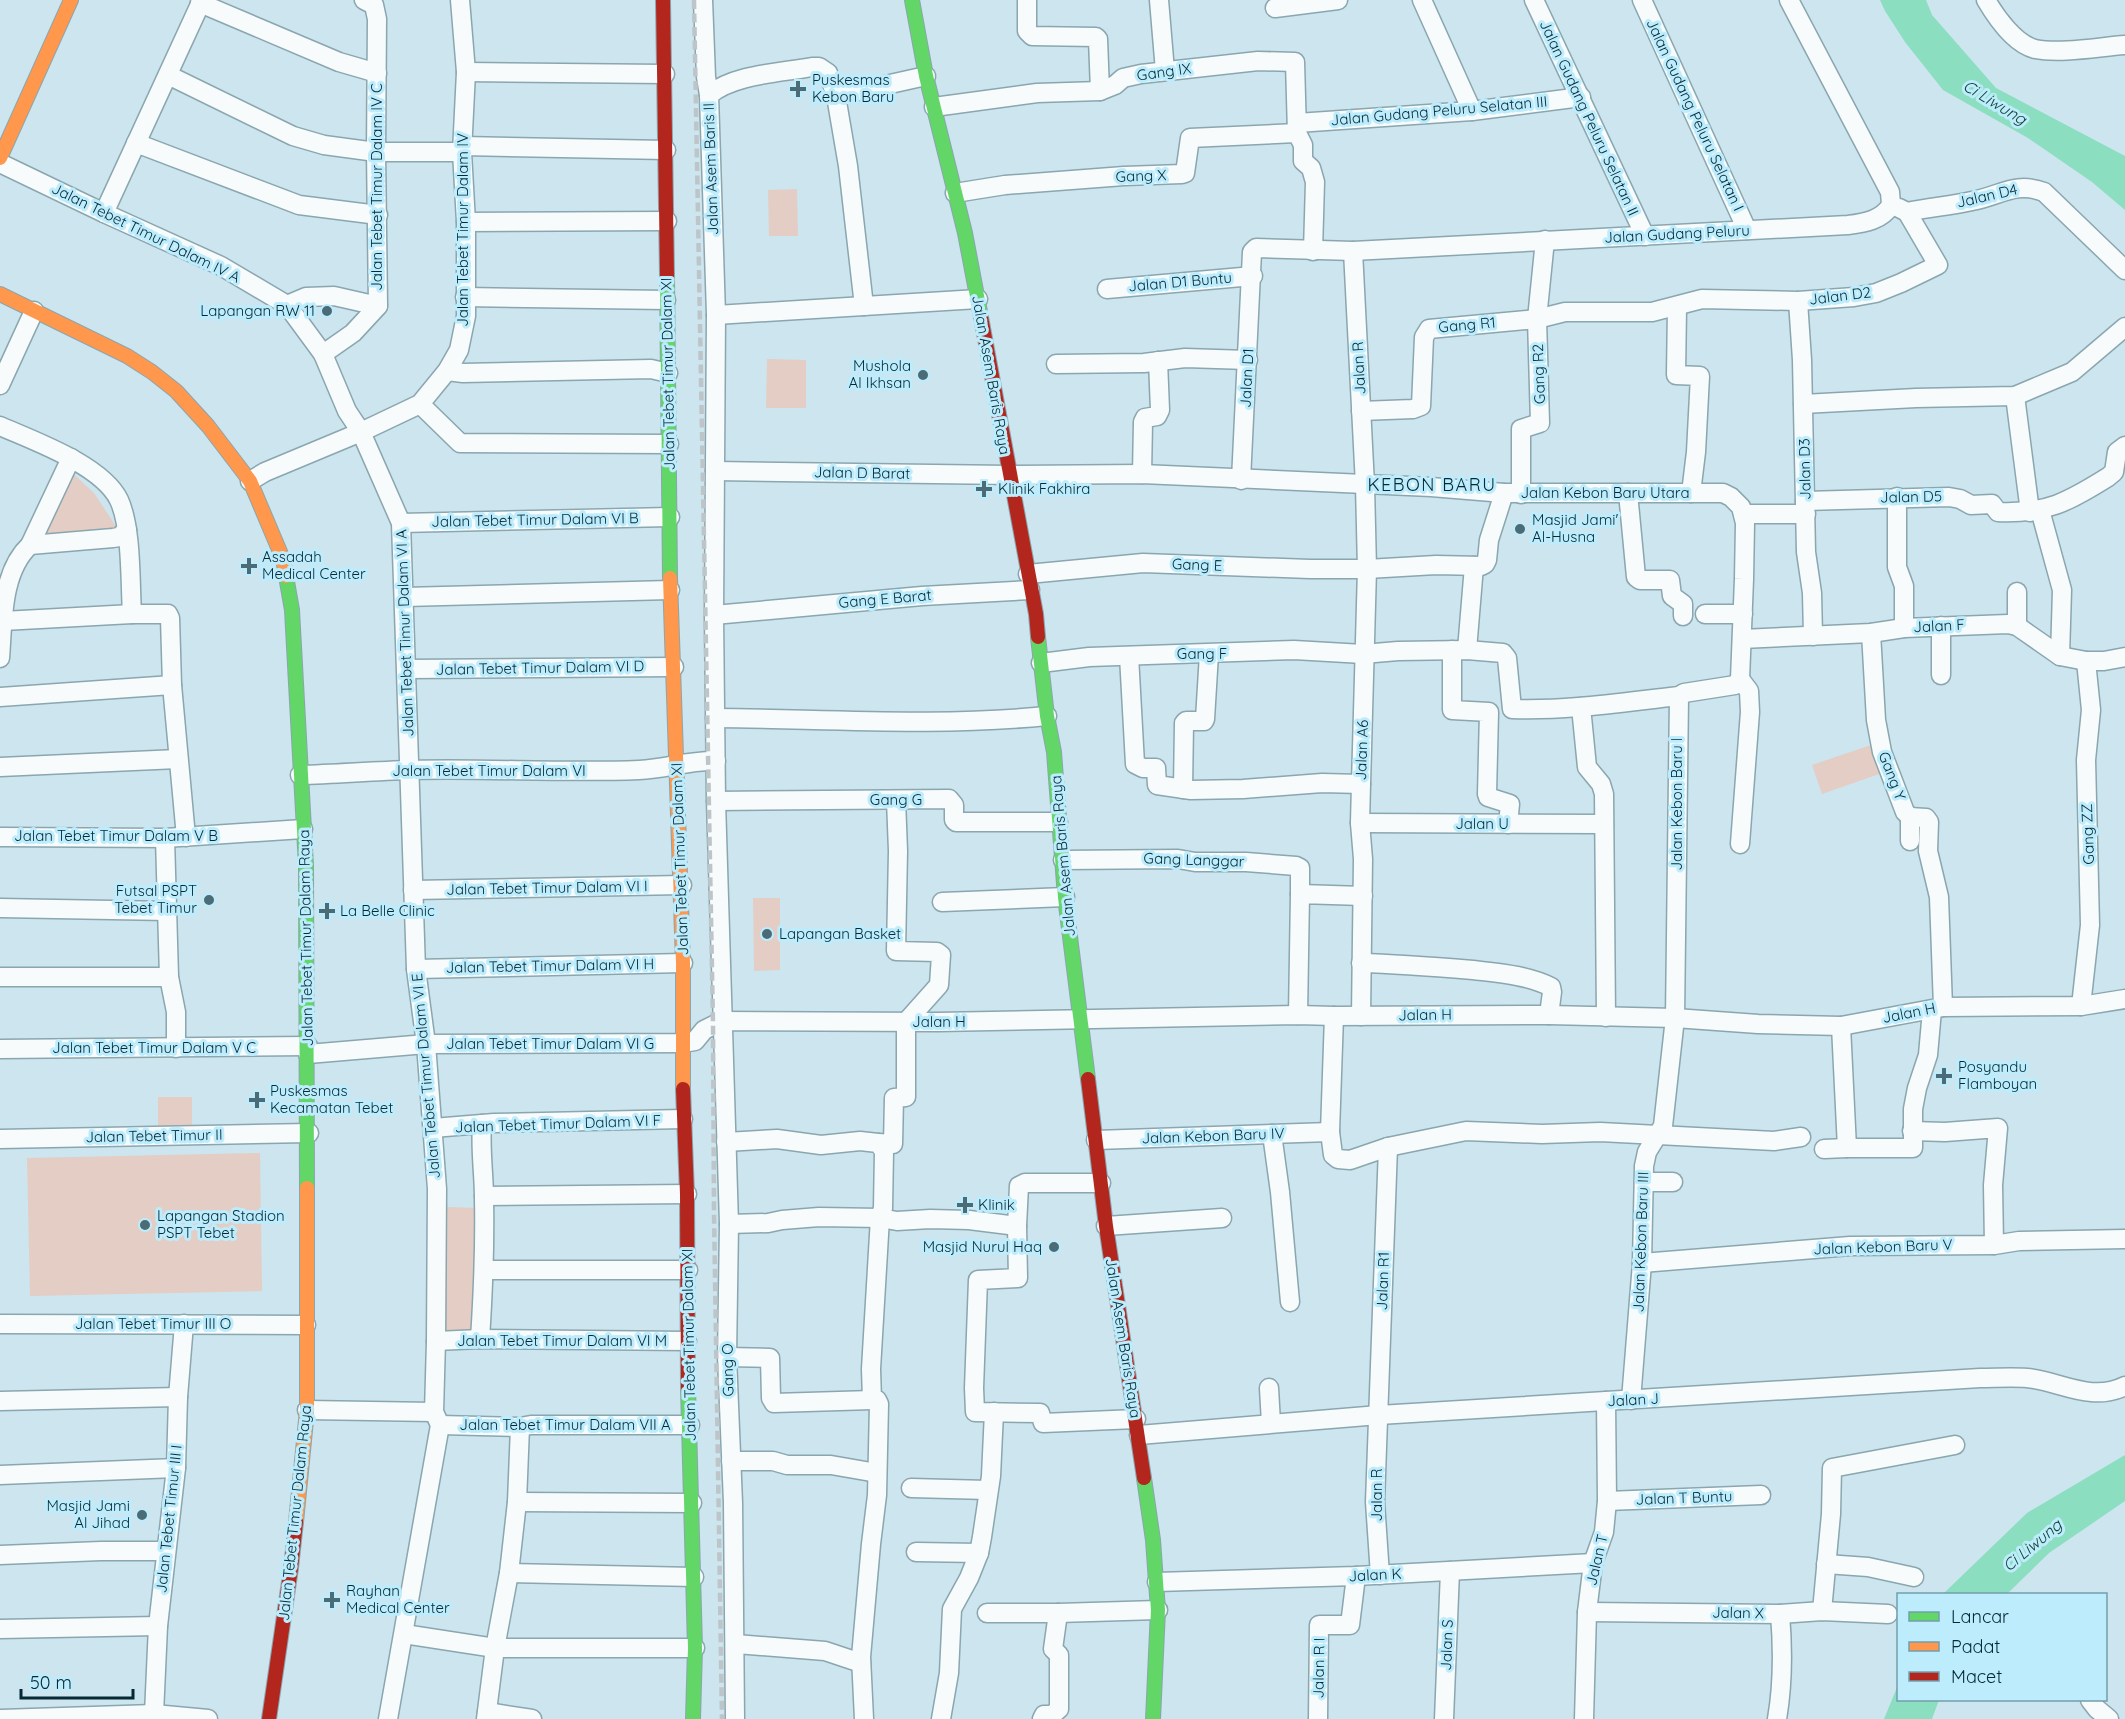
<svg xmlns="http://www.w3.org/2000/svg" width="2125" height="1719" font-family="Quicksand,sans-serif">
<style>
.green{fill:#e4cdc4}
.water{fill:#8cdec0}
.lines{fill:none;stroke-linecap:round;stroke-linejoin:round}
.street-casing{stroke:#8aa6af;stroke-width:21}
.fast-casing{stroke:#8aa6af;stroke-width:16}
.slow-casing{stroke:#8aa6af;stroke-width:16}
.jam-casing{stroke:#8aa6af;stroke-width:16}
.street{stroke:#f7fbfc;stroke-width:18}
.fast{stroke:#63d668;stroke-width:14}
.slow{stroke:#ff974d;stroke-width:14}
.jam{stroke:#b3261e;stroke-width:14}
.rail{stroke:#bdc5c8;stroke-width:4.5;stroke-dasharray:9 4.5;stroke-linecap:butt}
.poi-dot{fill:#4b6b76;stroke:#bdecfd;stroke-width:2}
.labels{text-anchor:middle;stroke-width:6;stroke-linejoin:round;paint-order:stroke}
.street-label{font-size:15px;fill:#052a35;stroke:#bdecfd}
.poi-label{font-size:15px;fill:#052a35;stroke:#bdecfd;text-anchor:start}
.water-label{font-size:16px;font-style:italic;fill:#13422f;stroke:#bdecfd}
.quarter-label{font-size:18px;letter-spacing:1.5px;fill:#052a35;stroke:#bdecfd}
</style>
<rect width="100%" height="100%" fill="#cce5ee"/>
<g class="green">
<path d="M797,189L798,236H769L768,190Z"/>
<path d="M767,359L806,360V408H766Z"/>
<path d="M69,470L94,493L121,534L40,536Z"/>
<path d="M1874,744L1885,772L1822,794L1812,765Z"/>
<path d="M753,898H780V970L754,971Z"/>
<rect x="158" y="1097" width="34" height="29"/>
<path d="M260,1153L262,1291L30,1296L27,1158Z"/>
<path d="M446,1207L478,1208L474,1333L443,1332Z"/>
</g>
<g class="water">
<path d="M1880,0H1926L1932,15L1996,88L2125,156V210L2092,182L2028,138L1943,90L1905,42L1885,11Z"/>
<path d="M2125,1455V1501L2049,1553L2007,1594H1943L2027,1513Z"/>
<path d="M1898,1685V1700H1939L1932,1719H1884Z"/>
</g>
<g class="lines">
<g class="street-casing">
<g id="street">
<path d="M703,0L706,77L709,95"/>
<path d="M1027,0V31L1032,36L1096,37L1098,39L1100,91"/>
<path d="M1159,0L1165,71"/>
<path d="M1422,0L1472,111"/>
<path d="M1534,0L1645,236"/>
<path d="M1642,0L1747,230"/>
<path d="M1986,0C1996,17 2015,44 2035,49C2061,54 2098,47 2125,45"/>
<path d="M200,3L339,62L377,73"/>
<path d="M1275,8L1338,0"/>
<path d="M466,72L665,74"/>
<path d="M168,75L293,136L324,145L376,152H462"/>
<path d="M836,96L926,76"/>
<path d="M934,107L1037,93L1100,91L1115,85L1123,78L1141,74L1258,61L1295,62L1297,133L1303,145V161L1311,168L1315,182L1313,251"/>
<path d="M1297,123L1472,111L1581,97"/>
<path d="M136,143L299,205L378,215"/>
<path d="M463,146L666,150"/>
<path d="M0,163L104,213L221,266L287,305L323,354L347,411L361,432L401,523L416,969L426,1044L437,1189L436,1341L434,1412L440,1425L388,1719"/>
<path d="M955,193L1005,185L1124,176L1182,174L1185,173L1190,138L1297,133"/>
<path d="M1899,208L1907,212C1929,207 1951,206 1972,201C2000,196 2015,181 2044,192L2125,270"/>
<path d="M104,213L202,0"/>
<path d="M466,222L667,221"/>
<path d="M1353,251L1365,485L1367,569L1361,784L1360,823L1363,859L1361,1016"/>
<path d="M1107,289L1253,276"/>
<path d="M465,297L666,300"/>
<path d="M1798,301L1802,360L1806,552L1812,593L1813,636"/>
<path d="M287,305L306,297L334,296L378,306"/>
<path d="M1677,307L1676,375L1700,376L1696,452L1691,493"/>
<path d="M716,315L978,299"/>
<path d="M323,354L353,333L378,306L376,152L377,19L374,5L364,0"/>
<path d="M1056,364L1144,363L1185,358L1248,360"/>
<path d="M447,371L463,373L651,369L668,373"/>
<path d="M0,385L34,311"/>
<path d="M2015,396L2030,512"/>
<path d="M420,404L460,443L669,444"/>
<path d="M1803,404L1916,398L2015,396L2072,372L2125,327"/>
<path d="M1361,411L1413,409L1421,406L1424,337L1429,329L1537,319L1565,312H1652L1702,299L1798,301L1854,297L1876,293L1901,283L1938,265L1907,212"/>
<path d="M0,426C34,441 102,465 119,500C132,528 130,583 132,614"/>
<path d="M715,471L1009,475L1142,474L1431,487L1504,493H1723L1731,497L1741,507L1745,523L1744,579L1740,679L1735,685L1684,693L1679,696C1624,702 1568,711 1512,709L1507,658L1503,653L1467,650L1398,651L1363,654L1294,650L1089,657L1041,663"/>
<path d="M1142,474L1143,422L1145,418L1157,416L1160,410L1158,361"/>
<path d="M1241,480L1252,252L1256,248L1353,251L1848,225C1865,223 1882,220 1891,205L1890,192L1789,0"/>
<path d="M250,481L265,472L361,432L420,404L447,371L459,350L466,316V222L462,152L466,72L460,0"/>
<path d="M1628,493L1636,577L1640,580H1670L1672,596L1683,604V616"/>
<path d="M1521,494V429L1540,423L1537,319L1545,240"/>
<path d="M1897,497V567L1904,586V628"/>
<path d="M1805,501L1949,497L1960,499L1971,505L1992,504L1998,512C2047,514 2068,502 2108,477L2114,472L2117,452L2125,446"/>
<path d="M2040,510L2062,590L2060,656"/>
<path d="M1743,514H1806"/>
<path d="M401,523L670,517"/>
<path d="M30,545L113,538L119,537L127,530"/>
<path d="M1028,574L1143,563L1310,569H1367L1436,565L1481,566L1485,564L1487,560L1489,540L1504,493"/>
<path d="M2017,592V626"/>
<path d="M405,597L670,590"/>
<path d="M1705,614H1743"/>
<path d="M714,615L922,596L1030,590"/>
<path d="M3,621L132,614H168L170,618L172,685L186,837"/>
<path d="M1941,626V675"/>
<path d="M1871,633L1876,720L1882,752L1905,812L1910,817"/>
<path d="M1742,639L1871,633L1904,628L2008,624L2017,626L2060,656L2086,661H2104L2125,657"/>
<path d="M1452,650V710L1489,712L1487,794L1488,797L1510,804L1508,824"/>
<path d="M1467,650L1474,566"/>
<path d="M1129,656L1135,764L1143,768H1156L1157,785L1191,790L1243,789L1322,783L1361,784"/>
<path d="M0,658C3,621 1,572 30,545L71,458"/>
<path d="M407,669L674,667"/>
<path d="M1740,679L1749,691L1750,712L1740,844"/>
<path d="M0,697L172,685"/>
<path d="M1581,707L1587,767L1601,784L1604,794L1606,1017"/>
<path d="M715,718C826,719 937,727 1047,716"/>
<path d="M0,767L178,759"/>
<path d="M300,775C337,774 373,771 410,770C486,768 563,773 639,770C667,769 688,760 716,761"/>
<path d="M1183,789L1184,723L1186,721H1204L1205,719L1209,654"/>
<path d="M716,801L949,799L954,805V820L956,822H1058"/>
<path d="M1910,817L1926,818L1929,822L1928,851L1939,897L1943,1007"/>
<path d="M1360,823L1604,824"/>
<path d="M0,837L165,838L303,829"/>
<path d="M165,838L169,977L176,1012V1048"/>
<path d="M1910,841V817"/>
<path d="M1063,860L1178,859L1195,862H1246L1296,866L1300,868V894"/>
<path d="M413,890L682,885"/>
<path d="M942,902L1065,897"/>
<path d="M0,908L167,911"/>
<path d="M1361,963C1398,964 1436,967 1473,970C1498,973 1528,975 1551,987L1552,992L1549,1015"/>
<path d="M416,969L683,963"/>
<path d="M0,977H169"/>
<path d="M2081,1006L2090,925L2086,760L2091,710L2086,661"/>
<path d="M1298,1015L1300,894L1363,896"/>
<path d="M1334,1016L1330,1132L1333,1155L1338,1159L1350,1160L1388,1147L1466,1131L1542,1134L1600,1132L1774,1141L1801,1137"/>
<path d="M1841,1026L1847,1148H1913V1109L1917,1088L1928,1055L1932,1010"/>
<path d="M0,1049L308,1046"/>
<path d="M308,1054L426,1044L683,1043L695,1041L704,1030L722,1021L938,1022L1298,1015L1334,1016L1549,1015L1675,1018L1758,1024L1841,1026L1943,1007L2081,1006L2125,999"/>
<path d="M433,1128L494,1123L683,1119"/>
<path d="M1912,1131L1945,1132L1998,1128L1993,1185L1994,1245"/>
<path d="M1272,1134L1280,1192L1290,1302"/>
<path d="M0,1139L309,1133"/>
<path d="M1096,1140L1330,1132"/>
<path d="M726,1142L777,1139L821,1145L860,1141L878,1143L884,1151L883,1208L880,1218L871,1369L872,1400H877L879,1404L877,1495L871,1544L861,1657L864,1719"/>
<path d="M878,1143L893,1144L894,1098L906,1097V1022L939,985L941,955L937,952L896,951L898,851L896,800"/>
<path d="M1824,1149L1847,1148"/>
<path d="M1644,1182H1673"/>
<path d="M1101,1183H1025L1019,1186L1017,1226L1018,1278L978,1280L974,1388L975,1412L1040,1413L1043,1423L1136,1419"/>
<path d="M484,1196L687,1194"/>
<path d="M729,1224L768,1223L782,1220L819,1217L880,1218L897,1221L930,1219L969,1220L1017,1226"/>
<path d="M1106,1226L1222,1218"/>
<path d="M1642,1263L1850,1246L1994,1245L2019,1241L2125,1239"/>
<path d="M484,1270H688"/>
<path d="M0,1324L306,1325"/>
<path d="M480,1339C483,1293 485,1246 484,1199C484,1174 480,1149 482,1124"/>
<path d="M436,1341L480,1339L687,1341"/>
<path d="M727,1357L770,1358L771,1398L774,1403L872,1400"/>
<path d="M1269,1388L1271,1423"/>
<path d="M1631,1400L1642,1263L1644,1166L1647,1152L1663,1126L1675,1018L1679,696"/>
<path d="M0,1401L178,1397"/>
<path d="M307,1410L434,1412"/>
<path d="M440,1425L520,1427L531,1425H690"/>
<path d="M1139,1435L1379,1415L1980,1378C1995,1378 2012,1377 2027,1378C2060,1381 2091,1403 2125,1386"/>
<path d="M731,1461H773L787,1465H831L877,1473"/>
<path d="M0,1475L176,1468"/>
<path d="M911,1488L988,1490"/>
<path d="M1607,1501L1761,1495"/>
<path d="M517,1502L692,1503"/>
<path d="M916,1552L979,1553"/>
<path d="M0,1555L101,1551H166"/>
<path d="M1826,1564L1868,1567L1914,1577"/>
<path d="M509,1573L694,1577"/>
<path d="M1380,1575L1375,1502L1388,1147"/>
<path d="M1157,1582L1356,1576L1593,1563"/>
<path d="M1822,1611L1831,1514L1832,1468L1955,1445"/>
<path d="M1587,1612L1780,1614L1822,1611L1888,1614"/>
<path d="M987,1613H1058L1158,1610"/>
<path d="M0,1629L158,1626"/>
<path d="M404,1634L495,1648H695"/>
<path d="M736,1644L825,1651L861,1663"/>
<path d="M2090,1700L2097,1709L2109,1719"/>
<path d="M487,1712L532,1719"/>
<path d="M154,1714L158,1626L176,1468L178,1397L184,1324"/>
<path d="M1,1719L154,1714L208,1719"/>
<path d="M486,1719L495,1648L509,1573L517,1502L520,1427"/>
<path d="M735,1719L733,1503L727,1357L729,1224L716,801L714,615L716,315L709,95C734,74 780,73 812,67H819L828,73L836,96L848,166L864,306"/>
<path d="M941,1719L949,1673L952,1609L969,1578L979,1553L982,1537L991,1476L994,1412"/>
<path d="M1042,1719L1044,1715H1052L1059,1709V1655L1053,1649L1058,1613"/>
<path d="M1318,1719L1319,1625H1350L1356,1576"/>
<path d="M1444,1719L1450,1571"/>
<path d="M1584,1719L1587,1612L1593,1563L1604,1532L1607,1501L1606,1401"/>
<path d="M1777,1719C1783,1684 1783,1649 1780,1614"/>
</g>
</g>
<g class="fast-casing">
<g id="fast">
<path d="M912,0L926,76L965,233L981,317"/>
<path d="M667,276L670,578"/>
<path d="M286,576L292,610L306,866L307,1188"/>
<path d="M1038,637L1047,716L1054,752L1065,897L1088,1079"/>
<path d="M688,1388L695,1648L693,1719"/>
<path d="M1144,1478L1153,1540L1158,1610L1153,1719"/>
</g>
</g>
<g class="slow-casing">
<g id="slow">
<path d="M0,158L71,0"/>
<path d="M0,294L127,356L152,372L176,391L208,426L250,481L283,559L286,576"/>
<path d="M670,578L683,963V1089"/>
<path d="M296,1522L307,1410V1188"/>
</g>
</g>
<g class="jam-casing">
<g id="jam">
<path d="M663,0L667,276"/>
<path d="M981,317L1036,614L1038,637"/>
<path d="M1088,1079L1106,1226L1144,1478"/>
<path d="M683,1089L687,1194L688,1388"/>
<path d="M269,1719L291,1568L296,1522"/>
</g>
</g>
<use href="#street" class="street"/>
<use href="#fast" class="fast"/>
<use href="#slow" class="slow"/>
<use href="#jam" class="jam"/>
<path class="rail" d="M694,0L713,1024L714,1213L722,1719"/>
</g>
<g class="poi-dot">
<path d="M795 80h6v6h6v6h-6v6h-6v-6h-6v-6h6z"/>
<circle cx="327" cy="311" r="6"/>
<circle cx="923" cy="375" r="6"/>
<path d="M981 480h6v6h6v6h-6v6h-6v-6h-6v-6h6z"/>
<circle cx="1520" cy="529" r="6"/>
<path d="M246 557h6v6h6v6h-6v6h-6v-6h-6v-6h6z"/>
<circle cx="209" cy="900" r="6"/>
<path d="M324 902h6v6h6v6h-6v6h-6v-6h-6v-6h6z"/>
<circle cx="767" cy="934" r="6"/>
<path d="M1941 1067h6v6h6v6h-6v6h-6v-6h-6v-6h6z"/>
<path d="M254 1091h6v6h6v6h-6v6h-6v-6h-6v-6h6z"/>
<path d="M962 1196h6v6h6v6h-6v6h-6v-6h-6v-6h6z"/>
<circle cx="145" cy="1225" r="6"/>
<circle cx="1054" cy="1247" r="6"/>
<circle cx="142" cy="1515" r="6"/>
<path d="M329 1591h6v6h6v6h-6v6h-6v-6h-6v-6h6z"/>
</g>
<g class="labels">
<g class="street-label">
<text transform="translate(1164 72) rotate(-8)" y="5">Gang IX</text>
<text transform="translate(1439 111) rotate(-5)" y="5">Jalan Gudang Peluru Selatan III</text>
<text transform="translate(1695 115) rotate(65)" y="5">Jalan Gudang Peluru Selatan I</text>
<text transform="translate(1589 118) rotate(65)" y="5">Jalan Gudang Peluru Selatan II</text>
<text transform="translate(711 169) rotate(-92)" y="5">Jalan Asem Baris II</text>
<text transform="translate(1141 176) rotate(-2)" y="5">Gang X</text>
<text transform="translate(377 187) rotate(-90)" y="5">Jalan Tebet Timur Dalam IV C</text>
<text transform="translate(1987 196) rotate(-13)" y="5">Jalan D4</text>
<text transform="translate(463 230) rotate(-90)" y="5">Jalan Tebet Timur Dalam IV</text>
<text transform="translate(146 233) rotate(26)" y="5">Jalan Tebet Timur Dalam IV A</text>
<text transform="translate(1677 234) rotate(-3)" y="5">Jalan Gudang Peluru</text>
<text transform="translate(1180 282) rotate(-5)" y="5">Jalan D1 Buntu</text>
<text transform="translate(1840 296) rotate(-7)" y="5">Jalan D2</text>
<text transform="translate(1467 325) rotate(-5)" y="5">Gang R1</text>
<text transform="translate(1359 368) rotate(-93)" y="5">Jalan R</text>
<text transform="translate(668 374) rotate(-91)" y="5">Jalan Tebet Timur Dalam XI</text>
<text transform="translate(1539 374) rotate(-92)" y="5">Gang R2</text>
<text transform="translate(991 375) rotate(80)" y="5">Jalan Asem Baris Raya</text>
<text transform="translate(1247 378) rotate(-87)" y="5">Jalan D1</text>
<text transform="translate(1805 469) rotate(-91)" y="5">Jalan D3</text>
<text transform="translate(862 473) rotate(1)" y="5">Jalan D Barat</text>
<text x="1605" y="498">Jalan Kebon Baru Utara</text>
<text transform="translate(1911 497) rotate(-1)" y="5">Jalan D5</text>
<text transform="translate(535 520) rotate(-1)" y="5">Jalan Tebet Timur Dalam VI B</text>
<text transform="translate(1197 565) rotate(2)" y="5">Gang E</text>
<text transform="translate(885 599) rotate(-5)" y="5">Gang E Barat</text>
<text transform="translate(1939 626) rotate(-3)" y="5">Jalan F</text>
<text transform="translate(405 633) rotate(-92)" y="5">Jalan Tebet Timur Dalam VI A</text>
<text x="1202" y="659">Gang F</text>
<text transform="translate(540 668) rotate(-1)" y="5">Jalan Tebet Timur Dalam VI D</text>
<text transform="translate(1362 750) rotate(-88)" y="5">Jalan A6</text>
<text x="489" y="776">Jalan Tebet Timur Dalam VI</text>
<text transform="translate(1892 776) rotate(69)" y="5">Gang Y</text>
<text x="896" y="805">Gang G</text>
<text transform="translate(1677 804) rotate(-90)" y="5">Jalan Kebon Baru I</text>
<text x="1482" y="829">Jalan U</text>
<text transform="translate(2088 834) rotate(-92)" y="5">Gang ZZ</text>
<text x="116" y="841">Jalan Tebet Timur Dalam V B</text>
<text transform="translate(1063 856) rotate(-95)" y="5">Jalan Asem Baris Raya</text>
<text transform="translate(680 859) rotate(-92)" y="5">Jalan Tebet Timur Dalam XI</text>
<text transform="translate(1194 860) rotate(2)" y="5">Gang Langgar</text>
<text transform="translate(547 888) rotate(-1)" y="5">Jalan Tebet Timur Dalam VI I</text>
<text transform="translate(306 938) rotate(-91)" y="5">Jalan Tebet Timur Dalam Raya</text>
<text transform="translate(550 966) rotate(-1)" y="5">Jalan Tebet Timur Dalam VI H</text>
<text transform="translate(1909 1013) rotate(-11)" y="5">Jalan H</text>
<text transform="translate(1425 1015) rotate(-1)" y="5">Jalan H</text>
<text x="939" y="1027">Jalan H</text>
<text x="550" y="1049">Jalan Tebet Timur Dalam VI G</text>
<text x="154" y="1053">Jalan Tebet Timur Dalam V C</text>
<text transform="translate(426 1076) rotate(-95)" y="5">Jalan Tebet Timur Dalam VI E</text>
<text transform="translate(558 1124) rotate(-2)" y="5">Jalan Tebet Timur Dalam VI F</text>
<text transform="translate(154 1136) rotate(-1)" y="5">Jalan Tebet Timur II</text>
<text transform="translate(1213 1136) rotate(-2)" y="5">Jalan Kebon Baru IV</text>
<text transform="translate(1641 1242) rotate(-88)" y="5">Jalan Kebon Baru III</text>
<text transform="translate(1883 1247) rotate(-2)" y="5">Jalan Kebon Baru V</text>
<text transform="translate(1383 1281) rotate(-88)" y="5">Jalan R1</text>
<text x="153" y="1329">Jalan Tebet Timur III O</text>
<text transform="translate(1123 1338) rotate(81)" y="5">Jalan Asem Baris Raya</text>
<text x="562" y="1346">Jalan Tebet Timur Dalam VI M</text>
<text transform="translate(689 1345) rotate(-91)" y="5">Jalan Tebet Timur Dalam XI</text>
<text transform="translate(728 1370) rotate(-91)" y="5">Gang O</text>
<text transform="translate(1633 1400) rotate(-3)" y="5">Jalan J</text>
<text x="565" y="1430">Jalan Tebet Timur Dalam VII A</text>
<text transform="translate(1377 1495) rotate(-90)" y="5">Jalan R</text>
<text transform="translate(1684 1498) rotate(-2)" y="5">Jalan T Buntu</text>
<text transform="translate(295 1513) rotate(-84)" y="5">Jalan Tebet Timur Dalam Raya</text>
<text transform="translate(169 1519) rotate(-84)" y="5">Jalan Tebet Timur III I</text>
<text transform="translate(1597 1560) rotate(-77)" y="5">Jalan T</text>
<text transform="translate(1375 1575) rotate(-3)" y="5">Jalan K</text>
<text transform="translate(1738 1613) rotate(1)" y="5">Jalan X</text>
<text transform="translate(1447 1645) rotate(-88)" y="5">Jalan S</text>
<text transform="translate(1319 1668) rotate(-89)" y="5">Jalan R I</text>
</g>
<g class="poi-label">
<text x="812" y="85">Puskesmas<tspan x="812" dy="17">Kebon Baru</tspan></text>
<text x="315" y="316" text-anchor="end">Lapangan RW 11</text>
<text x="911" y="371" text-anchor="end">Mushola<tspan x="911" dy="17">Al Ikhsan</tspan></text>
<text x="998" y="494">Klinik Fakhira</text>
<text x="1532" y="525">Masjid Jami'<tspan x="1532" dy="17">Al-Husna</tspan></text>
<text x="262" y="562">Assadah<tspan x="262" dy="17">Medical Center</tspan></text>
<text x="197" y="896" text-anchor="end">Futsal PSPT<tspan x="197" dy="17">Tebet Timur</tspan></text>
<text x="340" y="916">La Belle Clinic</text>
<text x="779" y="939">Lapangan Basket</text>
<text x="1958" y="1072">Posyandu<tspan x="1958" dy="17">Flamboyan</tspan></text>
<text x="270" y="1096">Puskesmas<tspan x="270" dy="17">Kecamatan Tebet</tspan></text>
<text x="978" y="1210">Klinik</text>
<text x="157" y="1221">Lapangan Stadion<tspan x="157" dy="17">PSPT Tebet</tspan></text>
<text x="1042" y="1252" text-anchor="end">Masjid Nurul Haq</text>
<text x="130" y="1511" text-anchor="end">Masjid Jami<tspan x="130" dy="17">Al Jihad</tspan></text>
<text x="346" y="1596">Rayhan<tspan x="346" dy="17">Medical Center</tspan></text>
</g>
<g class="water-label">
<text transform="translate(1995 102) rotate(31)" y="6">Ci Liwung</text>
<text transform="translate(2032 1545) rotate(-40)" y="6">Ci Liwung</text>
</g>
<g class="quarter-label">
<text x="1432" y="491">KEBON BARU</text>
</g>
</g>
<rect x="1897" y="1593" width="210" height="108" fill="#bdecfd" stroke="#739ead" stroke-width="1.5"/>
<rect x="1909" y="1612" width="30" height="9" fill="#63d668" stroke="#739ead" stroke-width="1.5"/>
<text x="1951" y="1623" font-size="18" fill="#052a35">Lancar</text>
<rect x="1909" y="1642" width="30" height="9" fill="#ff974d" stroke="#739ead" stroke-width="1.5"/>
<text x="1951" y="1653" font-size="18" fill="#052a35">Padat</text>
<rect x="1909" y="1672" width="30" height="9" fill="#b3261e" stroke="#739ead" stroke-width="1.5"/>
<text x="1951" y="1683" font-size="18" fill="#052a35">Macet</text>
<path d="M21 1689v9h112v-9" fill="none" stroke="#052a35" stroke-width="3"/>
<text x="30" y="1689" font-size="18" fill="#052a35" stroke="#bdecfd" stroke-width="4.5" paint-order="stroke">50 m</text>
</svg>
